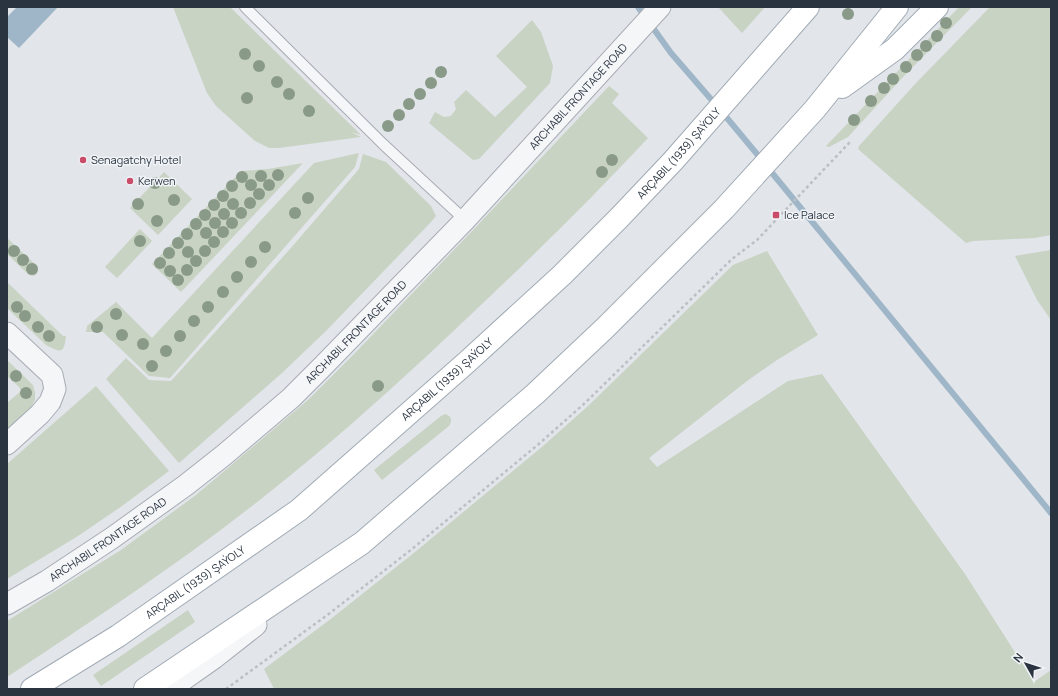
<svg xmlns="http://www.w3.org/2000/svg" width="1058" height="696" font-family="Manrope,sans-serif">
<style>
.green{fill:#c8d3c3}
.water{fill:#9eb6c8}
.lines{fill:none;stroke-linecap:round;stroke-linejoin:round}
.stream{stroke:#9eb6c8;stroke-width:6}
.service-casing{stroke:#a7acb4;stroke-width:12}
.minor-casing{stroke:#a7acb4;stroke-width:23}
.primary-casing{stroke:#a1abb5;stroke-width:24}
.path{stroke:#bbc0c5;stroke-width:2.5;stroke-dasharray:3 3;stroke-linecap:butt}
.service{stroke:#f4f6f8;stroke-width:10}
.minor{stroke:#f4f6f8;stroke-width:21}
.primary{stroke:#fff;stroke-width:22}
.tree{fill:#8a9a88}
.poi-dot{fill:#c94c68;stroke:#f1f4f7;stroke-width:1.5}
.labels{text-anchor:middle;stroke-width:3;stroke-linejoin:round;paint-order:stroke}
.street-label{font-size:11px;fill:#2a3441;stroke:#f1f4f7}
.poi-label{font-size:11px;fill:#2a3441;stroke:#f1f4f7;text-anchor:start}
</style>
<rect width="100%" height="100%" fill="#e2e5ea"/>
<g class="green">
<path d="M173,7H230L361,135L351,132L361,137L279,148H269L255,141L216,106L207,93Z"/>
<path d="M718,7H765L742,33Z"/>
<path d="M959,7H972L904,76L848,137L829,147L826,146Z"/>
<path d="M990,7H1051V235L1035,238L973,241L966,243L858,149L859,146L915,84Z"/>
<path d="M532,20L541,32L553,66L550,83L479,159L473,160L429,123L435,112L444,117L451,116L456,109L454,102L466,90L495,117L527,87L496,56Z"/>
<path d="M609,86L619,94L612,103L648,138C578,213 504,284 429,354C376,403 322,451 266,495C183,561 95,619 7,677V621L121,550L196,495L309,399L355,353L474,229Z"/>
<path d="M359,153L355,167L170,378L149,376L103,332H86L87,326L116,302L152,338L314,163Z"/>
<path d="M363,154L386,162L431,206L436,216L431,222L326,331L282,373L179,463L106,379L126,358L149,380L171,381L290,249L359,169Z"/>
<path d="M303,163L181,292L152,264L241,171L268,169Z"/>
<path d="M164,172L192,199L158,235L130,208Z"/>
<path d="M140,229L152,241L117,278L105,267Z"/>
<path d="M7,238L37,266C40,272 36,278 29,275L7,254Z"/>
<path d="M1051,250V320L1037,300L1015,256Z"/>
<path d="M767,251L818,335L777,360L747,381L649,458L657,467L788,381L822,374L965,574L1034,682L1051,670V689H274L264,669L332,618L415,552L543,446L588,406L733,265Z"/>
<path d="M7,282L63,336H66C64,354 61,353 46,345L7,308Z"/>
<path d="M7,360L33,385L35,393V400L29,411L7,433V403L21,391L19,387L7,376Z"/>
<path d="M96,386L169,471L122,506L78,536L7,579V464Z"/>
<path d="M445,414C451,416 453,420 449,426L382,480L374,470L441,416Z"/>
<path d="M188,610L195,622L101,686L93,675Z"/>
</g>
<path class="water" d="M17,7H58L19,48L7,37V17Z"/>
<g class="lines">
<g class="stream">
<path d="M638,7L671,53L716,105"/>
<path d="M722,112L762,160"/>
<path d="M768,168L1051,513"/>
</g>
<g class="service-casing">
<path id="service" d="M245,7L384,145L465,220"/>
</g>
<g class="minor-casing">
<g id="minor">
<path d="M7,333L52,375L55,389L50,402L40,414L7,444"/>
<path id="s1" d="M7,604L47,581L112,538L186,485L224,455L291,398L322,367L465,220L660,7"/>
<path d="M170,689L214,658L256,625"/>
</g>
</g>
<g class="primary-casing">
<g id="primary">
<path d="M842,87L895,49L937,7"/>
<path id="s2" d="M32,689L118,636L299,510L467,362L562,275L619,218L673,161L808,7"/>
<path d="M145,689L362,543L535,394L605,328L724,209L815,109L897,7"/>
</g>
</g>
<path class="path" d="M226,689L330,613L412,549L540,443L586,402L732,259L757,240L850,142"/>
<use href="#service" class="service"/>
<use href="#minor" class="minor"/>
<use href="#primary" class="primary"/>
</g>
<g class="tree">
<circle cx="848" cy="14" r="6"/>
<circle cx="946" cy="23" r="6"/>
<circle cx="937" cy="36" r="6"/>
<circle cx="926" cy="46" r="6"/>
<circle cx="245" cy="54" r="6"/>
<circle cx="917" cy="55" r="6"/>
<circle cx="259" cy="66" r="6"/>
<circle cx="906" cy="67" r="6"/>
<circle cx="441" cy="72" r="6"/>
<circle cx="893" cy="79" r="6"/>
<circle cx="277" cy="82" r="6"/>
<circle cx="431" cy="83" r="6"/>
<circle cx="884" cy="88" r="6"/>
<circle cx="289" cy="94" r="6"/>
<circle cx="420" cy="94" r="6"/>
<circle cx="247" cy="98" r="6"/>
<circle cx="871" cy="101" r="6"/>
<circle cx="409" cy="104" r="6"/>
<circle cx="309" cy="111" r="6"/>
<circle cx="399" cy="115" r="6"/>
<circle cx="854" cy="120" r="6"/>
<circle cx="388" cy="126" r="6"/>
<circle cx="612" cy="160" r="6"/>
<circle cx="602" cy="172" r="6"/>
<circle cx="278" cy="175" r="6"/>
<circle cx="261" cy="176" r="6"/>
<circle cx="242" cy="177" r="6"/>
<circle cx="155" cy="183" r="6"/>
<circle cx="251" cy="185" r="6"/>
<circle cx="269" cy="185" r="6"/>
<circle cx="232" cy="186" r="6"/>
<circle cx="259" cy="194" r="6"/>
<circle cx="223" cy="196" r="6"/>
<circle cx="308" cy="198" r="6"/>
<circle cx="174" cy="200" r="6"/>
<circle cx="250" cy="203" r="6"/>
<circle cx="138" cy="204" r="6"/>
<circle cx="233" cy="204" r="6"/>
<circle cx="214" cy="205" r="6"/>
<circle cx="241" cy="213" r="6"/>
<circle cx="295" cy="213" r="6"/>
<circle cx="224" cy="214" r="6"/>
<circle cx="205" cy="215" r="6"/>
<circle cx="157" cy="221" r="6"/>
<circle cx="215" cy="223" r="6"/>
<circle cx="232" cy="223" r="6"/>
<circle cx="196" cy="224" r="6"/>
<circle cx="223" cy="232" r="6"/>
<circle cx="206" cy="233" r="6"/>
<circle cx="187" cy="234" r="6"/>
<circle cx="140" cy="241" r="6"/>
<circle cx="214" cy="242" r="6"/>
<circle cx="178" cy="243" r="6"/>
<circle cx="265" cy="247" r="6"/>
<circle cx="14" cy="251" r="6"/>
<circle cx="205" cy="251" r="6"/>
<circle cx="188" cy="252" r="6"/>
<circle cx="169" cy="253" r="6"/>
<circle cx="23" cy="260" r="6"/>
<circle cx="196" cy="261" r="6"/>
<circle cx="251" cy="262" r="6"/>
<circle cx="160" cy="263" r="6"/>
<circle cx="32" cy="269" r="6"/>
<circle cx="187" cy="270" r="6"/>
<circle cx="170" cy="271" r="6"/>
<circle cx="237" cy="277" r="6"/>
<circle cx="178" cy="280" r="6"/>
<circle cx="223" cy="292" r="6"/>
<circle cx="17" cy="307" r="6"/>
<circle cx="208" cy="307" r="6"/>
<circle cx="116" cy="314" r="6"/>
<circle cx="25" cy="316" r="6"/>
<circle cx="194" cy="321" r="6"/>
<circle cx="38" cy="327" r="6"/>
<circle cx="97" cy="327" r="6"/>
<circle cx="122" cy="335" r="6"/>
<circle cx="49" cy="336" r="6"/>
<circle cx="180" cy="336" r="6"/>
<circle cx="143" cy="344" r="6"/>
<circle cx="166" cy="351" r="6"/>
<circle cx="152" cy="366" r="6"/>
<circle cx="16" cy="376" r="6"/>
<circle cx="378" cy="386" r="6"/>
<circle cx="26" cy="393" r="6"/>
</g>
<g class="poi-dot">
<circle cx="83" cy="160" r="4"/>
<circle cx="130" cy="181" r="4"/>
<rect x="772" y="211" width="8" height="8" rx="2"/>
</g>
<g class="labels">
<g class="street-label">
<text dy="4" stroke="none"><textPath href="#s1" startOffset="768">ARCHABIL FRONTAGE ROAD</textPath></text>
<text dy="4" stroke="none"><textPath href="#s2" startOffset="843">ARÇABIL (1939) ŞAÝOLY</textPath></text>
<text dy="4" stroke="none"><textPath href="#s1" startOffset="444">ARCHABIL FRONTAGE ROAD</textPath></text>
<text dy="4" stroke="none"><textPath href="#s2" startOffset="519">ARÇABIL (1939) ŞAÝOLY</textPath></text>
<text dy="4" stroke="none"><textPath href="#s1" startOffset="120">ARCHABIL FRONTAGE ROAD</textPath></text>
<text dy="4" stroke="none"><textPath href="#s2" startOffset="195">ARÇABIL (1939) ŞAÝOLY</textPath></text>
</g>
<g class="poi-label">
<text x="91" y="164">Senagatchy Hotel</text>
<text x="138" y="185">Kerwen</text>
<text x="784" y="219">Ice Palace</text>
</g>
</g>
<rect width="1058" height="696" fill="none" stroke="#2a3441" stroke-width="16"/>
<g transform="translate(1026 664) rotate(309)" stroke="#f1f4f7" stroke-width="3" paint-order="stroke">
<path d="M0-3L7 15L0 10L-7 15Z" fill="#2a3441"/>
<text y="-6" font-size="11" font-weight="bold" text-anchor="middle" fill="#2a3441">N</text>
</g>
</svg>
